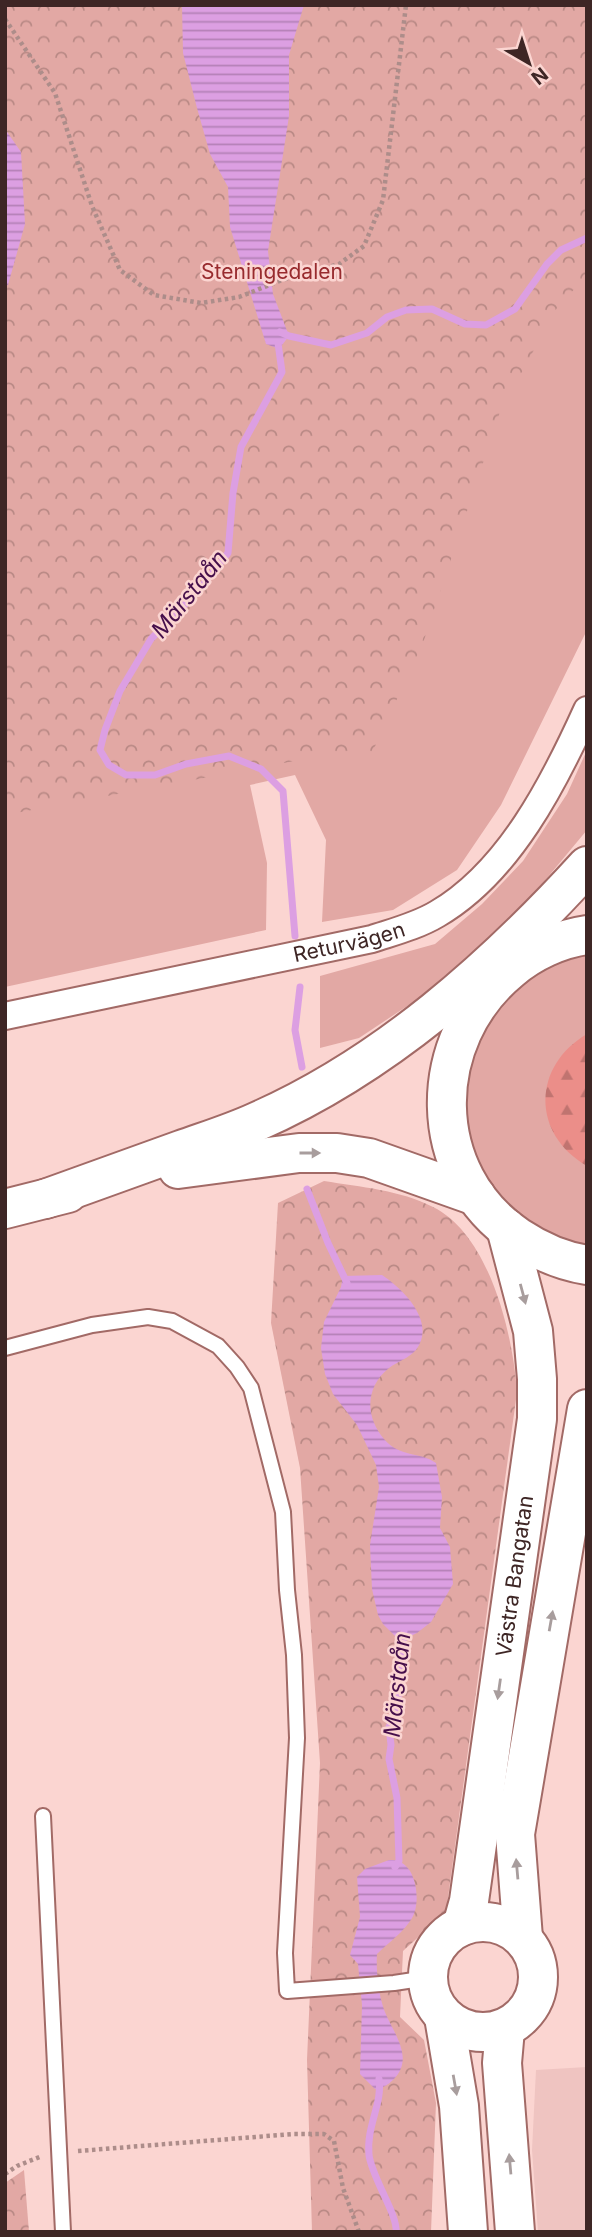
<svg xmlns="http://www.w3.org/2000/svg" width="592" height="2237" font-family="Inter,sans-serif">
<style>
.built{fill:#efc4c1}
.grass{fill:#e2a8a4}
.forest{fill:url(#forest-firs)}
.park{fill:url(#park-crowns)}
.water{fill:url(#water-rules)}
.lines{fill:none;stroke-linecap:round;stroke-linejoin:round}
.stream{stroke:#dc9fe2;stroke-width:7}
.lane-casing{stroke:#a26a66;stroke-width:18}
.street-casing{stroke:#a26a66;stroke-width:30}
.secondary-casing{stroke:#a26a66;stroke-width:42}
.path{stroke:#ad8d8a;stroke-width:4.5;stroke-dasharray:3.5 3.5;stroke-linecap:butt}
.lane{stroke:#fff;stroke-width:14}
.street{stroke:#fff;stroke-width:26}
.secondary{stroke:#fff;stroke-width:38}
.oneway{fill:#a89d9d}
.labels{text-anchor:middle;stroke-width:5;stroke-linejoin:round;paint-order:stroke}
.park-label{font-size:21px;fill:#982b2e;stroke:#fbd5d1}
.street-label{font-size:21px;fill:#3e2625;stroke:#fbd5d1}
.water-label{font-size:23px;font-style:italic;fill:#460f4b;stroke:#fbd5d1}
</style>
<defs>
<pattern id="forest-firs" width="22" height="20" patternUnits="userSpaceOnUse" patternTransform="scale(1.75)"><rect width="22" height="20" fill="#eb8e89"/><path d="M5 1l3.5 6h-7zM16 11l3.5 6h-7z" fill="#c07470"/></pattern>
<pattern id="park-crowns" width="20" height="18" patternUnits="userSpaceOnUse" patternTransform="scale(1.75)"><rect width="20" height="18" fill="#e2a8a4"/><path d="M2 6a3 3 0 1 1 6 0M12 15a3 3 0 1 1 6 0" fill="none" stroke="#b98985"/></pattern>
<pattern id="water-rules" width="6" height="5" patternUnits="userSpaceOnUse" patternTransform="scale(1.75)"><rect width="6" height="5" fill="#dc9fe2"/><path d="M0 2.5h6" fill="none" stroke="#b481b7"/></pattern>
</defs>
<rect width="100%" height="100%" fill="#fbd5d1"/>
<path class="built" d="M587,2067V2232H538L532,2150L536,2070Z"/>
<g class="grass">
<path d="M587,5V630L501,805L457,870L393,910L322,922L326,840L295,775L250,785L267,863L266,930L5,987V39Z"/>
<path d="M587,750V830L481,957L359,1038L320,1048V976L435,944L482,904L523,861L567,794Z"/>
<path d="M587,953V1244L570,1241L541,1229L516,1211L494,1189L478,1162L468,1133L464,1102L467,1071L491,1014L536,972L564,959Z"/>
</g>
<path class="forest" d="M587,1034V1166C531,1134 532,1066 587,1034Z"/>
<g class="park">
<path d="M5,5H587V276L558,306L500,412L423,643L371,755L305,759L5,815Z"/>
<path d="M324,1181C361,1187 400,1190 433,1207C490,1235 513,1335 517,1392L446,1912L403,1951L400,2017L424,2040L436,2103L431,2232H312L307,2060L320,1763L300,1468L271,1323L278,1203Z"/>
<path d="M24,2170L29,2232H5V2183Z"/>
</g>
<g class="water">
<path d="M182,5H304L289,55V116L268,251L273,294L289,336L279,349L266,344L230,227L228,187L210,154L197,108L183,53Z"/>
<path d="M5,129L21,152L25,224L8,285L5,286Z"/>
<path d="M382,1275C403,1289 437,1322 416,1350C409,1358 397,1362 389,1368C365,1387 365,1417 384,1439C400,1458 419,1451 436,1463L442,1497L440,1528L450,1547L453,1584L431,1622L417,1633L404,1639L396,1637L383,1624L378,1615L372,1589L370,1545L379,1487L376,1465L357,1425L333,1394L325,1374L321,1348L324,1322L341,1287L343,1276Z"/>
<path d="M389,1860C392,1860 398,1860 400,1862C417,1869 421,1903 412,1918C405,1931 388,1943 377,1954C376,1969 378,1988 382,2003C388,2028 417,2055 394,2079C388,2085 383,2088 375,2089L360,2074L362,2005L358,1964L350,1955L360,1917L357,1877L365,1869Z"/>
</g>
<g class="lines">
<g class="stream">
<path d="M280,332L289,336L331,345L367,333L387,317L406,310L432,309L465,324L486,325L515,309L547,264L561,250L587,238"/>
<path d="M278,343L282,372L241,447L233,493L228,553L198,591L151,639L120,691L105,730L100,750L109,765L126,775H155L186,764L229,756L261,769L283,791L295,936"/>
<path d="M300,987L295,1030L302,1067"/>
<path d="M307,1189L328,1243L347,1283"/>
<path d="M395,1867L399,1861L397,1798L389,1759L391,1745L389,1727L397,1710L404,1631"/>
<path d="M379,2079C383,2103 366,2126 369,2155C372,2178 398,2215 396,2232"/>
</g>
<g class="lane-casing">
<g id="lane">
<path d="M5,1348L92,1325L148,1317L172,1321L218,1346L237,1367L251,1388L283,1512L287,1590L294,1655L297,1738L285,1953L287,1991L394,1983L427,1978"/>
<path d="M43,1816L63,2232"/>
</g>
</g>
<g class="street-casing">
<g id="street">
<path id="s1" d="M5,1016L372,939C393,932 417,926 437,914C509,872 554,783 587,710"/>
</g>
</g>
<g class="secondary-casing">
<g id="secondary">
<path d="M587,935C559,939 531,952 510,970C425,1040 424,1174 518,1237C539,1251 562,1261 587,1265"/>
<path d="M178,1169L299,1153H337L369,1158L476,1196"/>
<path d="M45,1199C91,1182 136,1166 181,1150C206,1141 232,1133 256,1122C384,1066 494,968 587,866"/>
<path d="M5,1209L68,1193"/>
<circle cx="483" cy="1977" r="55"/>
<path id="s2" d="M462,1926L469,1901L537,1419V1379L533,1331L506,1228"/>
<path d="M523,1938L515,1834L587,1409"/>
<path d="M444,2017L459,2106L468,2232"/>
<path d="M505,2029L502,2063L515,2232"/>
</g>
</g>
<g class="path">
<path d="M5,19L55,93L92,206L120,270L154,295L201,303L239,297L282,280L339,264L364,246L383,200L406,5"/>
<path d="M78,2151L293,2134H324L334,2141L343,2188L359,2232"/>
<path d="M5,2174L17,2166L42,2156"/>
</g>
<use href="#lane" class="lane"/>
<use href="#street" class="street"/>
<use href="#secondary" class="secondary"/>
</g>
<defs><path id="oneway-solid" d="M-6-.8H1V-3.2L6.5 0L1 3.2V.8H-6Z" transform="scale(1.75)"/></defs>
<g class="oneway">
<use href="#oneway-solid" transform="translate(310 1153)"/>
<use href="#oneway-solid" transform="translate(523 1294) rotate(75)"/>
<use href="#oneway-solid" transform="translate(551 1621) rotate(-80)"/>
<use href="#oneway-solid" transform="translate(499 1689) rotate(98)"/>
<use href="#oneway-solid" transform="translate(517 1869) rotate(-95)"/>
<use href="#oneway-solid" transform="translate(455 2085) rotate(80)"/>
<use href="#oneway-solid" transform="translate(510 2164) rotate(-95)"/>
</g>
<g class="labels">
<g class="park-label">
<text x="272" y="279">Steningedalen</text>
</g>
<g class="street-label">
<text dy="7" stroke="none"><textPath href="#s1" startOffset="352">Returvägen</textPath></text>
<text dy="7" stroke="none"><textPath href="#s2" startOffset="354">Västra Bangatan</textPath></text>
</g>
<g class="water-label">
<text transform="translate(189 594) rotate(-51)" y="8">Märstaån</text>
<text transform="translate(397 1685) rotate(-84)" y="8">Märstaån</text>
</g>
</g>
<rect width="592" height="2237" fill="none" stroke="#3e2625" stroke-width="14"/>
<g transform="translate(529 63) rotate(141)" stroke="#fbd5d1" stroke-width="5" paint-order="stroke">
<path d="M0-5L12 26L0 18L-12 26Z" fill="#3e2625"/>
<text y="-10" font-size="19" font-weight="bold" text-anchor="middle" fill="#3e2625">N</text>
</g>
</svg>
